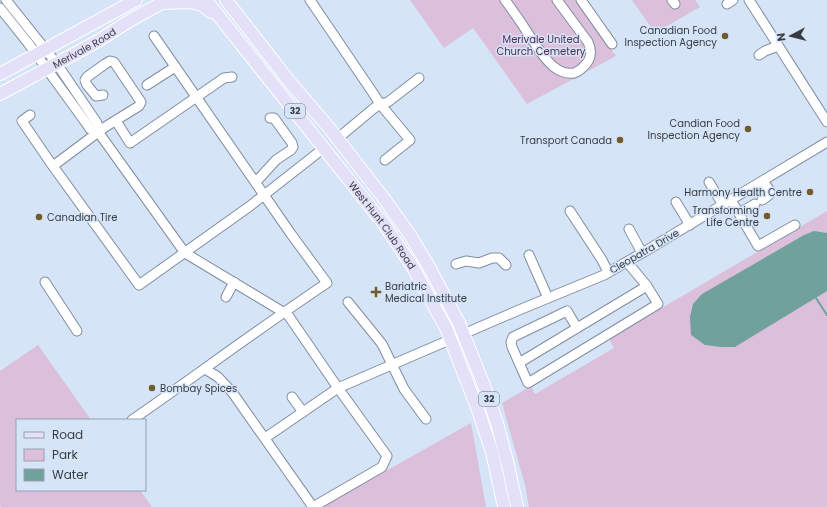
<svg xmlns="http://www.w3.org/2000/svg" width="827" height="507" font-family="Poppins,sans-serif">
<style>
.green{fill:#dbbfdb}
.water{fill:#70a19c}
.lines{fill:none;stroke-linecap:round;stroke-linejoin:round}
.stream{stroke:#70a19c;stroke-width:2}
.minor-casing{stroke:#818ea0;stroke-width:11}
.major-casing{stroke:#fff;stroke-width:14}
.minor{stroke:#fff;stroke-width:9}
.major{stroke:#e3e0f8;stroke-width:12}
.poi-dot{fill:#725b2b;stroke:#d5e4f7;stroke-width:1.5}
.labels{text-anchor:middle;stroke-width:3;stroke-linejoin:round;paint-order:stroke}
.shield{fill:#d5e4f7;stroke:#666e7a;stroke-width:1}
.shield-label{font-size:9px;font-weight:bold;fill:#373c44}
.poi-label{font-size:10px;fill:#373c44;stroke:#d5e4f7;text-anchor:end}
.park-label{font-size:10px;fill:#532b54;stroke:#d5e4f7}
.street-label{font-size:10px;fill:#373c44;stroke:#d5e4f7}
</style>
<rect width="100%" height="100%" fill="#d5e4f7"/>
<g class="green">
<path d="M410,0H576L616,56L527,104L473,28L444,48Z"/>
<path d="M632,0H695L700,7L655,33Z"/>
<path d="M827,211V507H529L525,485L502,403L531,386L535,394L614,348L609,339Z"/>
<path d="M38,345L91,420H17V490H140L152,507H2L0,506V371Z"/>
<path d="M471,423L486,507H322Z"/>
</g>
<path class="water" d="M814,231L827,233V291L735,347H721L705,345L691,335L690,317L693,304L702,294L804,235Z"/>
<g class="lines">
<path class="stream" d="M816,298L827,315"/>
<g class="minor-casing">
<g id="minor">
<path d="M6,0L57,64L97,123L99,133L185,253L288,315L338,388L387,456L382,467L313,507L232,392L218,377L205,369"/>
<path d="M310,0L373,93L380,104L410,140L385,160"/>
<path d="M505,0C514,12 523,25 531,38C538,48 544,59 554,67C559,71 567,74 574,73C577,72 579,71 581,69C591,61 593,53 588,42L557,0"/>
<path d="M581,0L612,44"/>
<path d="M672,0L675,4"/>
<path d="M749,0L827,122"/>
<path d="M727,4L733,0"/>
<path d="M0,8L28,43L89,127L90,129L99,133"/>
<path d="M759,55L765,51L778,46"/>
<path d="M147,85L175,67"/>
<path d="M30,115L22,121L50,162L139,285L250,206L324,148"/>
<path d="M116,121L130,143L224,78L232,77"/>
<path d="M337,139L373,109L380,104L388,102L419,78"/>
<path d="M53,166L105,127L139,106L141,102L139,99L114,62L110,61L105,64L87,77L85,80L87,85L96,96L103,95"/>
<path d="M256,182L276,160L291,150L293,147L292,143L274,118H270"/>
<path d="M709,182L723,205"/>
<path d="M731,200L758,246L795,225"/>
<path d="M762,200L769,195L770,191L763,181"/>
<path d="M676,202L690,225"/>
<path d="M570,211L602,260L608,272"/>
<path d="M739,213L755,204"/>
<path d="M629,229L642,253"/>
<path d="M529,255L548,298"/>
<path d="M627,262L647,286L658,304L528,383L512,347L511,342L513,337L567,311L577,328L647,286"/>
<path d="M456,264L466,261L479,263L492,258H499L506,265"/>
<path d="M45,282L77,331"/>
<path d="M226,297L234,282"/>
<path d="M348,302L382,344L404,389L426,419"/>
<path d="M519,363L577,328"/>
<path d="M292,397L303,412"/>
<path d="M132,420C197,375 261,327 327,283L291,234L154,36"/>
<path d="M265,438L338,388L519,310L604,275L649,249L827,142"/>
</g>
</g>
<g class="major-casing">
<g id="major">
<path id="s1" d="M206,0L384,224L412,266L446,328L478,410L492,452L504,507"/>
<path d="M226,0L289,81L330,129L385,200L410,235L429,267L459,323L483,383L497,423L508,465L517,507"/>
<path d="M161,3L190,2L202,5L211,12"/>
<path d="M0,74L136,0"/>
<path id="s2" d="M0,94L98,41L129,21L167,0"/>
</g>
</g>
<use href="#minor" class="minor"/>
<use href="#major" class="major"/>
</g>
<g class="poi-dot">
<circle cx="725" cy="36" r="4"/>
<circle cx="748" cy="129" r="4"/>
<circle cx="620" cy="140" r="4"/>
<circle cx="810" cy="192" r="4"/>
<circle cx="767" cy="216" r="4"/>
<circle cx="39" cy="217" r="4"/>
<path d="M374 286h4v4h4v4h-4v4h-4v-4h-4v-4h4z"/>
<circle cx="152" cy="388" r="4"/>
</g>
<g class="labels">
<g class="shield">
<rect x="285" y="104" width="20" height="14" rx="3"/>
<rect x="479" y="392" width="20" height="14" rx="3"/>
</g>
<g class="shield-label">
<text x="295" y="114">32</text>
<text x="489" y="402">32</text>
</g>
<g class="poi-label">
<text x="717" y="34">Canadian Food<tspan x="717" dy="12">Inspection Agency</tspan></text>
<text x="740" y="127">Candian Food<tspan x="740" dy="12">Inspection Agency</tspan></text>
<text x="612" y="144">Transport Canada</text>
<text x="802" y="196">Harmony Health Centre</text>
<text x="759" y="214">Transforming<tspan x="759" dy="12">Life Centre</tspan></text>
<text x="47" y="221" text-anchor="start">Canadian Tire</text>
<text x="385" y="290" text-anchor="start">Bariatric<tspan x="385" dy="12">Medical Institute</tspan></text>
<text x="160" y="392" text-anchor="start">Bombay Spices</text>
</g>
<g class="park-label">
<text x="541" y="43">Merivale United<tspan x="541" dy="12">Church Cemetery</tspan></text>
</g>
<g class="street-label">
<text dy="4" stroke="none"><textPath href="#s2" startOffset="96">Merivale Road</textPath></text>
<text dy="4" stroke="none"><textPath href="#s1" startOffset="286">West Hunt Club Road</textPath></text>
<text transform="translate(644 251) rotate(-30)" y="4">Cleopatra Drive</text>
</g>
</g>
<rect x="16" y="419" width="130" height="72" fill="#d5e4f7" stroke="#96a1af"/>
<rect x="24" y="432" width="20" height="6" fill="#e3e0f8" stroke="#96a1af"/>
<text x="52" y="439" font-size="12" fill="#373c44">Road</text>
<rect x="24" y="449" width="20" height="12" fill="#dbbfdb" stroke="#96a1af"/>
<text x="52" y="459" font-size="12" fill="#373c44">Park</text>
<rect x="24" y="469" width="20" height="12" fill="#70a19c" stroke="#96a1af"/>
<text x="52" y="479" font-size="12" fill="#373c44">Water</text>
<g transform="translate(791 36) rotate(263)" stroke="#d5e4f7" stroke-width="3" paint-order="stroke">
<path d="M0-3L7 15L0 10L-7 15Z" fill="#373c44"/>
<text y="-6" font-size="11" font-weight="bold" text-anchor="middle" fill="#373c44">N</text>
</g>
</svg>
